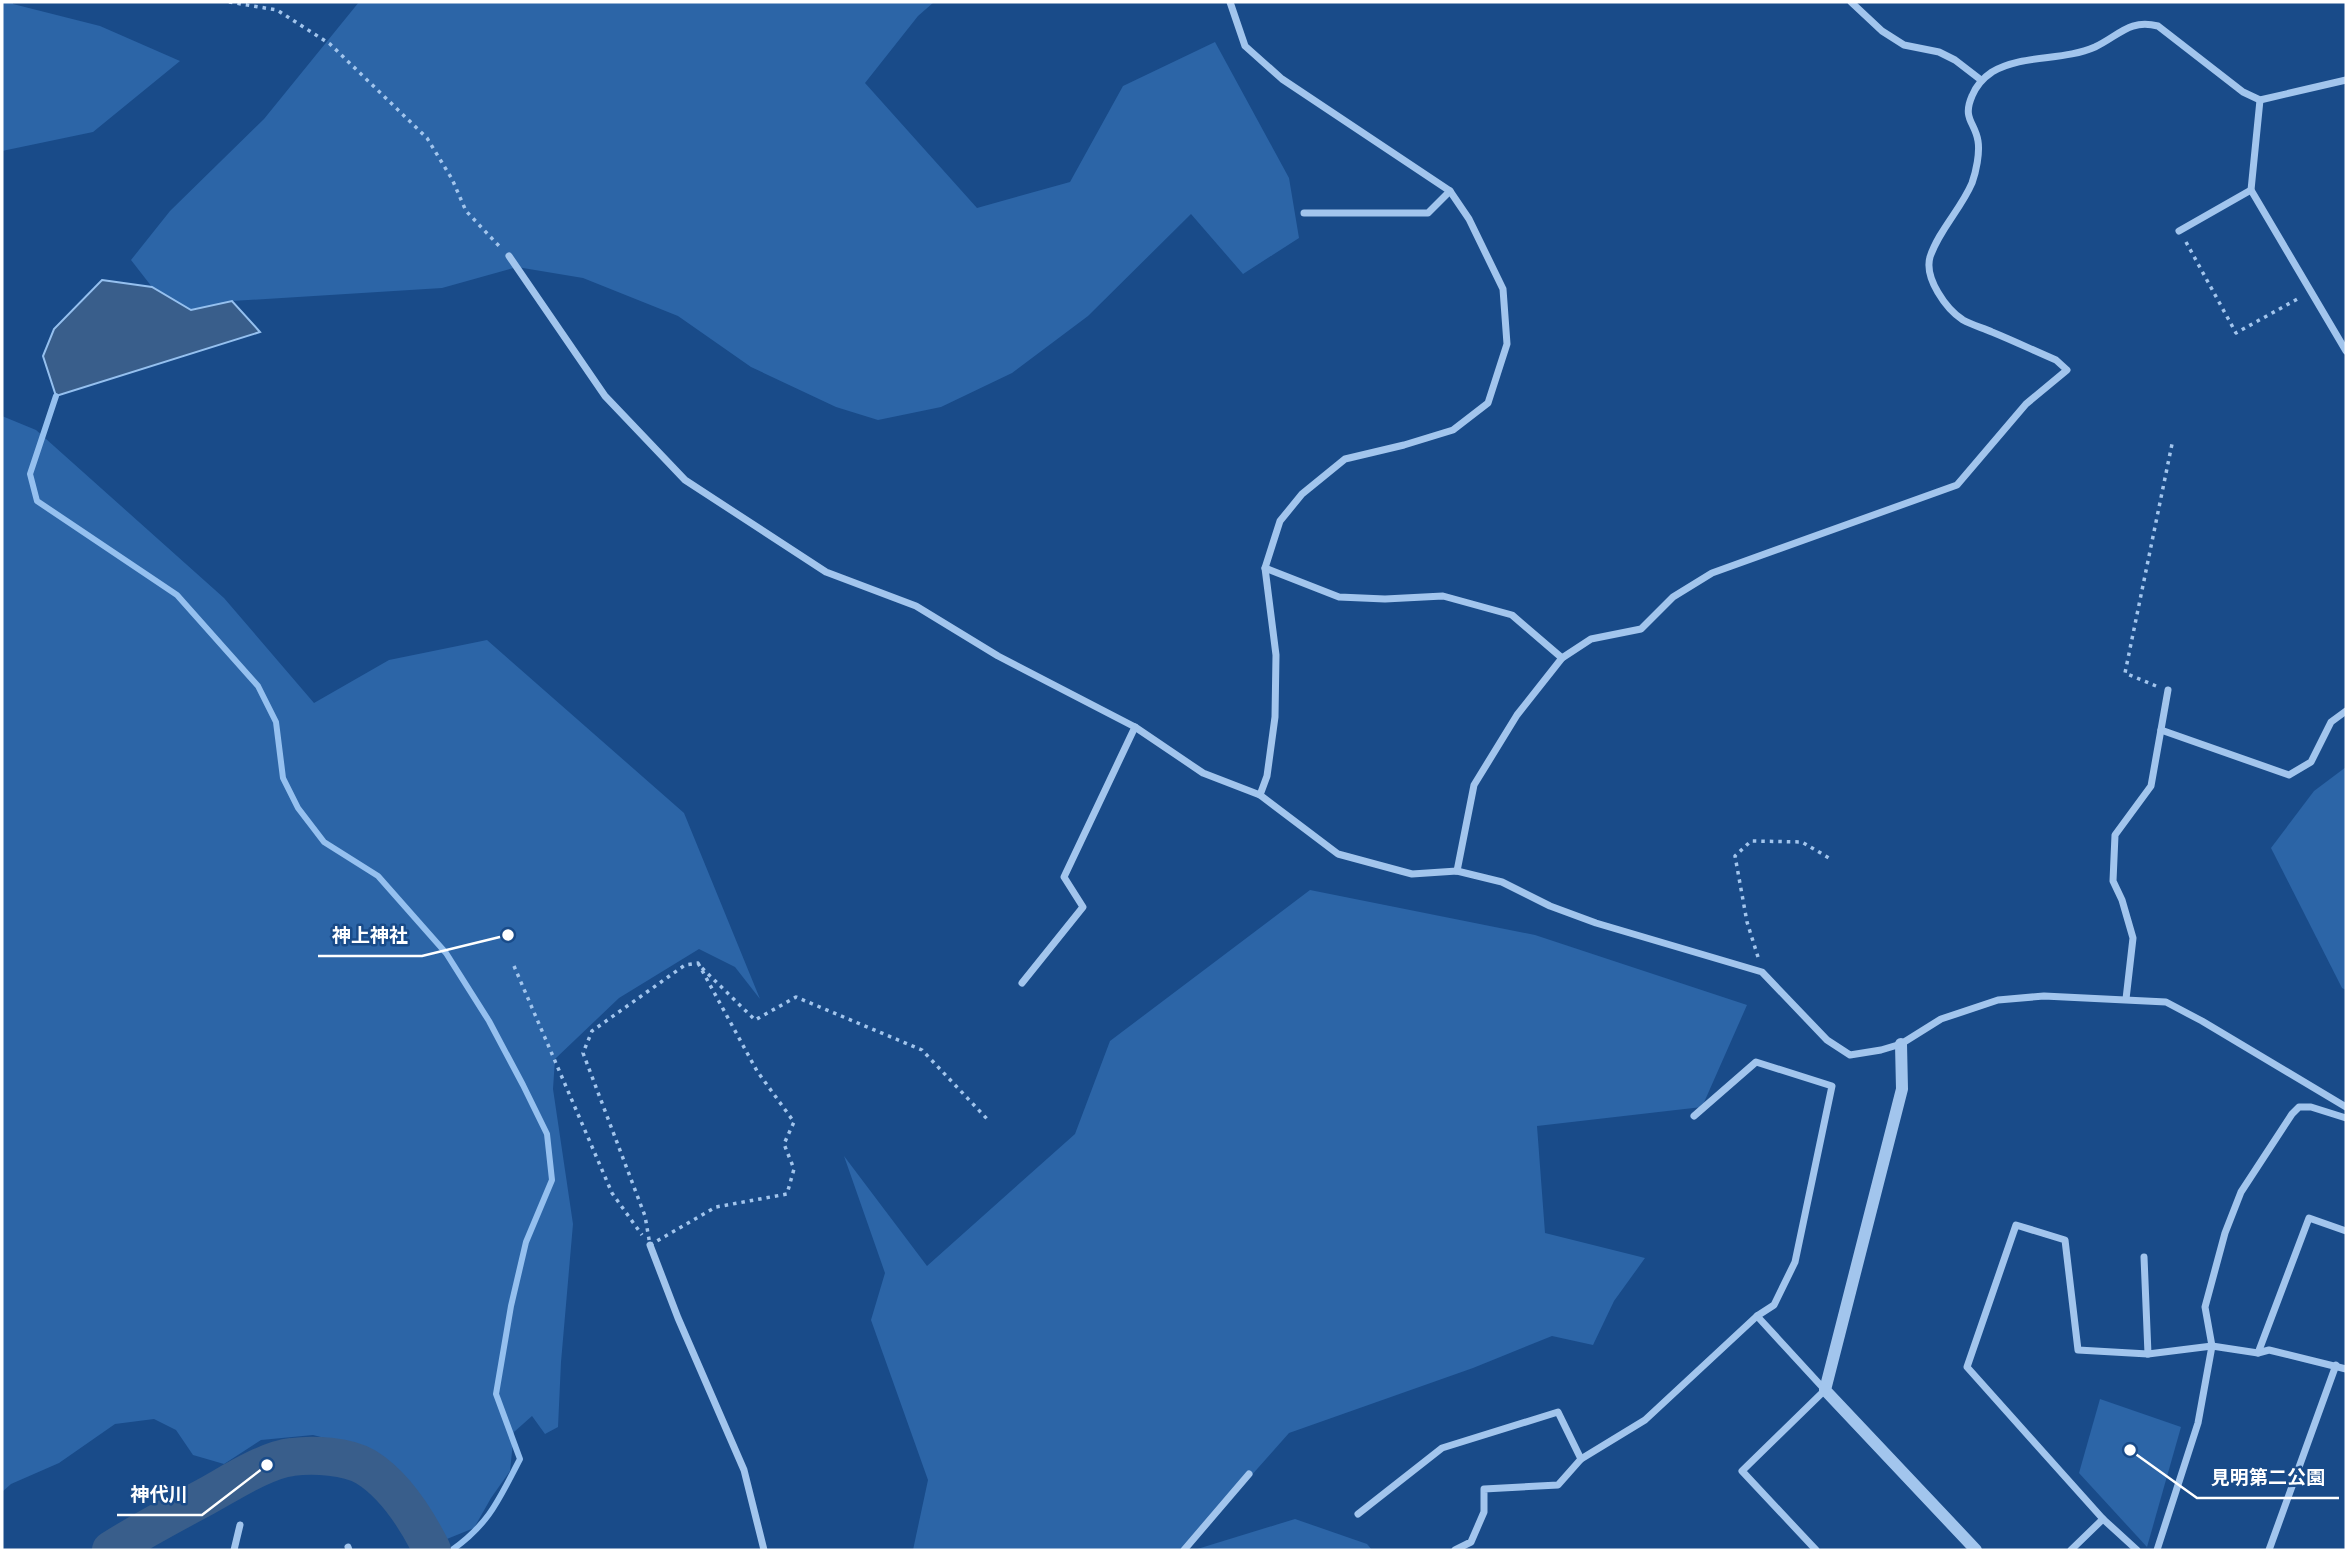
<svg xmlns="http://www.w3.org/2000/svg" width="2348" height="1552" font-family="Helvetica,'Noto Sans JP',sans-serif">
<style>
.green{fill:#2c65a7}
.water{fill:#395e8b;stroke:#95c0ef;stroke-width:2}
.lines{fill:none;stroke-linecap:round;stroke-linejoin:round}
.stream{stroke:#95c0ef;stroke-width:6}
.river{stroke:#395e8b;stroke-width:38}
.path{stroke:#a2c5ed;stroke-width:3.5;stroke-dasharray:3.5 5;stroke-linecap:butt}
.minor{stroke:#a2c5ed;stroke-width:7}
.tertiary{stroke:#a2c5ed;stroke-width:12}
.leader{fill:none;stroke:#fff;stroke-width:2.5}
.callout-dot{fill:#fff;stroke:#194b89;stroke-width:2.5}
.callout-label{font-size:19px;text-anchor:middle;font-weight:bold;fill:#fff;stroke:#194b89;stroke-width:5;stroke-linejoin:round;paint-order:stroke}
</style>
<rect width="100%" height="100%" fill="#194b89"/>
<g class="green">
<path d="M2,2H13V4L100,26L180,61L93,132L2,151Z"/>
<path d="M359,2H934L918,16L865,83L977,208L1070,182L1123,86L1215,42L1289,178L1299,238L1243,274L1191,214L1088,316L1012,373L941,407L878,420L836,407L751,367L678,316L583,278L517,267L442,288L232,301L191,311L152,287L131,260L170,211L264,119Z"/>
<path d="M2,416L36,430L224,598L314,703L389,660L487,640L684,813L760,999L735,967L699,949L619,998L555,1059L553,1089L573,1224L561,1362L558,1427L545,1434L532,1416L514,1432L510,1471L491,1498L474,1528L442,1541L409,1489L365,1448L313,1435L261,1440L224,1464L193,1455L176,1430L154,1419L115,1424L59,1463L11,1484L2,1492Z"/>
<path d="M2346,767V990L2342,988L2271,848L2314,791Z"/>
<path d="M1310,890L1535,935L1747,1005L1702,1107L1537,1126L1545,1233L1645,1258L1614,1301L1593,1345L1552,1336L1473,1368L1289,1433L1185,1550H913L928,1480L871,1320L885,1273L844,1156L927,1266L1075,1134L1110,1041Z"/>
<path d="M2100,1399L2181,1427L2147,1547L2079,1473Z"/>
<path d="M1295,1519L1367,1544L1372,1550H1194Z"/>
</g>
<path class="water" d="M102,280L152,287L191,310L232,301L260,332L56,396L43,356L54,329Z"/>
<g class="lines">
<path class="stream" d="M56,396L30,474L37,501L177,595L258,686L276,722L283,778L298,808L324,842L378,876L446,953L489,1021L523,1085L547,1134L552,1180L526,1242L511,1306L496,1394L520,1459C499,1499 490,1523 452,1550"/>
<path class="river" d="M111,1550C141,1531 173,1514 205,1497C229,1484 265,1460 292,1457C313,1454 348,1456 366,1467C395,1485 417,1520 432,1550"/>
<g class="path">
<path d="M229,2L277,10L330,44L427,138L452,179L466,211L500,247"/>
<path d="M2186,242L2236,333L2301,297"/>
<path d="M2156,686L2125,673L2172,444"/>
<path d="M1758,957L1747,922L1735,856L1751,841L1802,842L1829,858"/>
<path d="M698,963L757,1071L794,1122L784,1144L794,1169L787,1194L716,1207L650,1245L645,1216L583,1053L592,1031L685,965Z"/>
<path d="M514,966L612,1193L642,1235"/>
<path d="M702,968L755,1020L796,997L922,1050L989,1121"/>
</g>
<g class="minor">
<path d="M1230,2L1245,46L1282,79L1450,191L1469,219L1503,289L1507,344L1488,403L1453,430L1404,445L1345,459L1302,494L1280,521L1265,568L1276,655L1275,717L1267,776L1260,795L1338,854L1412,874L1457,871L1502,882L1550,906L1596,923L1762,972L1827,1040L1850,1055L1881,1050L1901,1044L1941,1019L1998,1000L2044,996L2166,1002L2202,1021L2346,1107"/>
<path d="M1851,2L1882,31L1904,45L1939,52L1955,60L1981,80"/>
<path d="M2260,100L2251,190L2346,351"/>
<path d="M1304,213H1428L1450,191"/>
<path d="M2179,231L2251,190"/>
<path d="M509,256L605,396L685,480L826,572L916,606L998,656L1135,727L1203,773L1260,795"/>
<path d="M1265,568L1339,597L1385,599L1443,596L1512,615L1562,658"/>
<path d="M2161,730L2289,775L2311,762L2331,722L2346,711"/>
<path d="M1457,871L1474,785L1517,715L1562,658L1591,639L1641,629L1673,597L1712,573L1957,485L2026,404L2067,370L2056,360C2035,351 2014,341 1992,332C1983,328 1972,325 1963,320C1946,309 1924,278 1930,257C1939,230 1961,209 1972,183C1976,172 1980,153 1978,141C1975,122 1962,119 1972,96C1976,86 1983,78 1992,72C2023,54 2063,61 2095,47C2120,35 2129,19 2158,26L2243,92L2260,100L2346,80"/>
<path d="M1022,983L1083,907L1064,877L1135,727"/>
<path d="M2126,999L2133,938L2122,900L2113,881L2115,835L2151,786L2168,690"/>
<path d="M650,1245L678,1318L744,1470L764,1550"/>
<path d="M2144,1257L2148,1354"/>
<path d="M1757,1316L1825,1390L1742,1471L1816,1550"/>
<path d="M2258,1353L2309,1218L2346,1231"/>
<path d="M1358,1514L1442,1448L1558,1412L1581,1459"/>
<path d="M348,1547L349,1550"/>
<path d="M234,1550L240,1525"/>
<path d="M1184,1550L1249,1474"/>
<path d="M1455,1550L1471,1542L1484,1512V1489L1558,1485L1581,1459L1645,1420L1757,1316L1774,1305L1795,1262L1832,1086L1756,1062L1694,1116"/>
<path d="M2071,1550L2103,1519"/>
<path d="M2137,1550L2103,1519L1967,1367L2016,1225L2065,1240L2078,1350L2148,1354L2212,1346L2258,1353L2269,1350L2346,1369"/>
<path d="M2157,1550L2198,1423L2212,1346L2205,1307L2225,1233L2241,1192L2292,1114L2299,1107H2311L2346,1118"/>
<path d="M2269,1550L2336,1365"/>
</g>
<path class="tertiary" d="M1901,1044L1902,1089L1825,1390L1976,1550"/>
</g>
<path class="leader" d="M508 935L422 956H318M2130 1450L2197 1498H2339M267 1465L202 1515H117"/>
<g class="callout-dot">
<circle cx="508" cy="935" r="7"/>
<circle cx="2130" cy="1450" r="7"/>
<circle cx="267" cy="1465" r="7"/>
</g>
<g class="callout-label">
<text x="370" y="942">神上神社</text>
<text x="2268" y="1484">見明第二公園</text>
<text x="159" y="1501">神代川</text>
</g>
<rect width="2348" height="1552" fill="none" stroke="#ffffff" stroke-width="7"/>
</svg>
